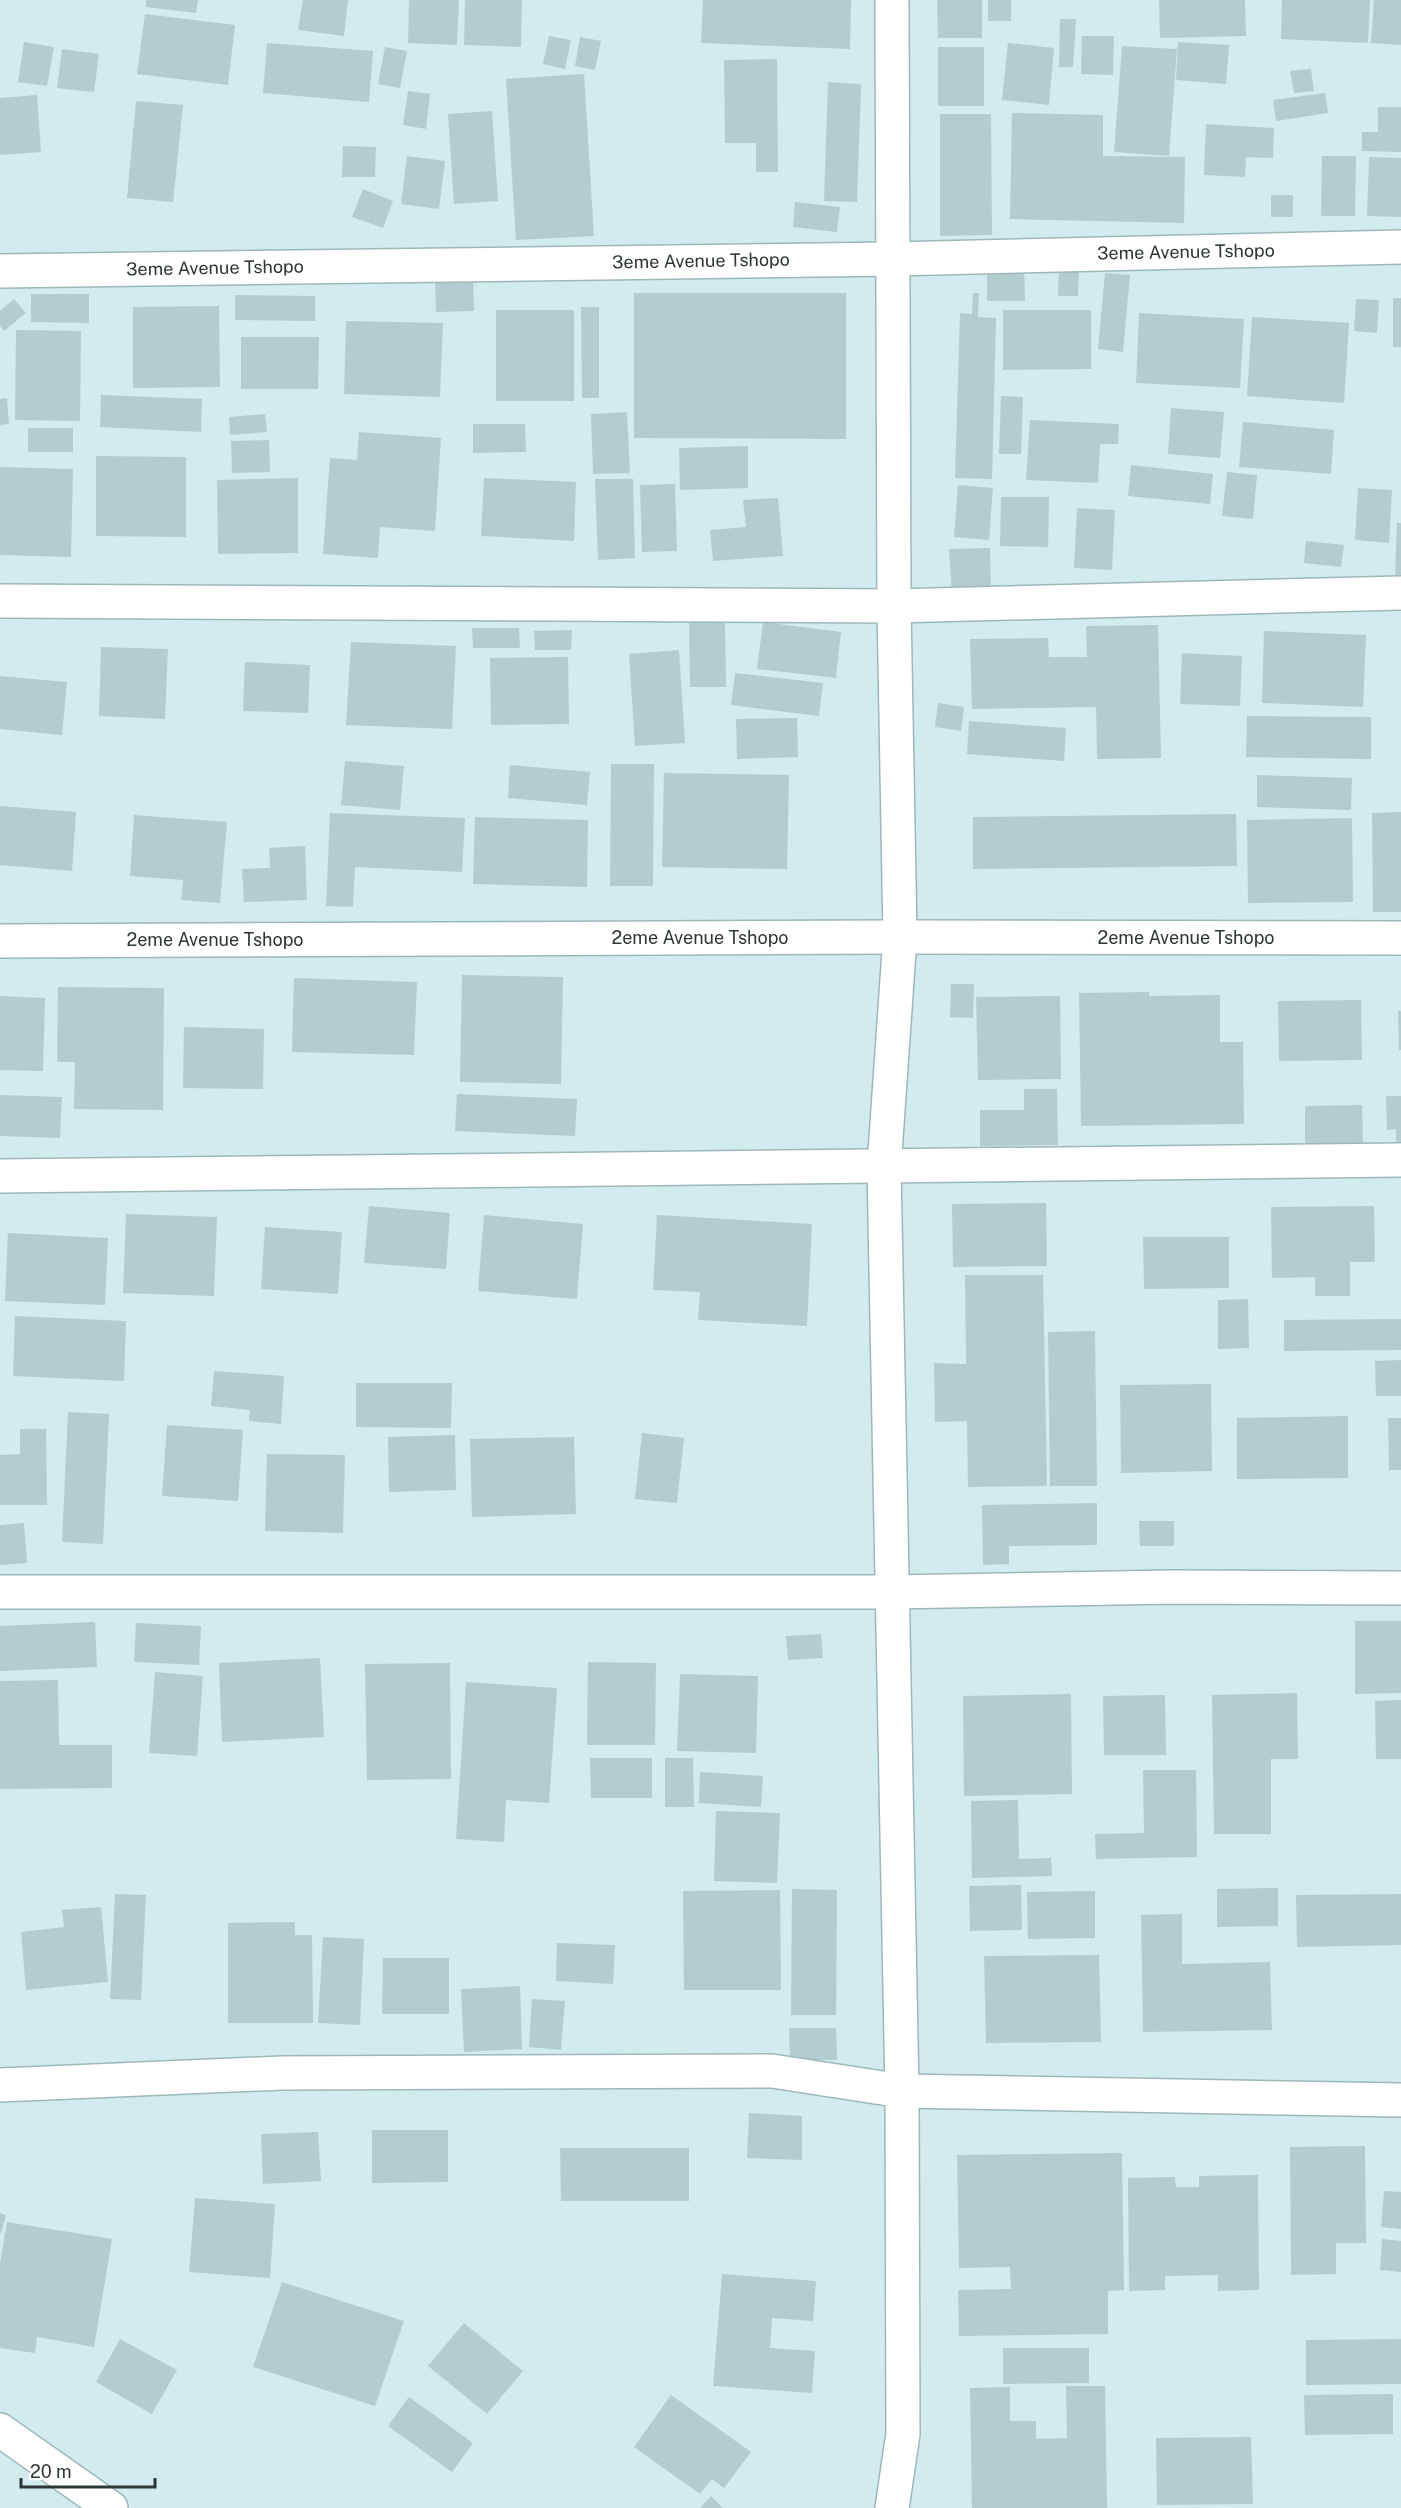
<svg xmlns="http://www.w3.org/2000/svg" width="1401" height="2508" font-family="'Public Sans',sans-serif">
<style>
.building{fill:#b3cccf}
.lines{fill:none;stroke-linecap:round;stroke-linejoin:round}
.minor-casing{stroke:#9eb8ba;stroke-width:36}
.tertiary-casing{stroke:#9eb8ba;stroke-width:36}
.minor{stroke:#fff;stroke-width:33}
.tertiary{stroke:#fff;stroke-width:33}
.labels{text-anchor:middle;stroke-width:5;stroke-linejoin:round;paint-order:stroke}
.street-label{font-size:18px;fill:#2c3637;stroke:#fff}
</style>
<rect width="100%" height="100%" fill="#d1ebee"/>
<g class="building">
<path d="M146,0H198L196,13L146,7Z"/>
<path d="M303,0H348L344,36L298,30Z"/>
<path d="M409,0H459L457,45L408,43Z"/>
<path d="M465,0H522L521,47L464,45Z"/>
<path d="M703,0H851L850,49L701,43Z"/>
<path d="M937,0H982V38H938Z"/>
<rect x="988" y="0" width="23" height="21"/>
<path d="M1159,0H1245L1246,36L1160,38Z"/>
<path d="M1282,0H1370L1368,43L1281,39Z"/>
<path d="M1374,0H1401V45L1371,43Z"/>
<path d="M145,14L235,25L228,85L137,74Z"/>
<path d="M1060,19H1076L1073,67H1059Z"/>
<path d="M549,36L571,40L565,69L543,64Z"/>
<path d="M1082,36H1114L1113,75L1081,74Z"/>
<path d="M580,37L601,41L595,70L575,66Z"/>
<path d="M24,42L54,47L47,86L18,82Z"/>
<path d="M1178,42L1229,45L1226,84L1176,80Z"/>
<path d="M267,43L373,51L369,102L263,93Z"/>
<path d="M1008,43L1054,48L1049,105L1002,100Z"/>
<path d="M1122,46L1177,49L1169,156L1114,152Z"/>
<path d="M385,47L407,51L400,88L378,84Z"/>
<rect x="938" y="47" width="46" height="59"/>
<path d="M62,49L99,54L94,92L57,88Z"/>
<path d="M777,59L778,172H756V143H725L724,60Z"/>
<path d="M1311,69L1314,91L1294,93L1290,71Z"/>
<path d="M584,74L594,236L516,240L506,79Z"/>
<path d="M828,82L861,84L857,202L824,201Z"/>
<path d="M408,91L430,94L426,129L403,125Z"/>
<path d="M1325,93L1328,113L1276,121L1273,100Z"/>
<path d="M37,95L41,152L0,155V98Z"/>
<path d="M136,101L183,105L173,202L127,198Z"/>
<path d="M1378,107H1401V152L1362,151V132H1378Z"/>
<path d="M492,111L498,201L454,204L448,114Z"/>
<path d="M1012,113L1103,115V156L1185,157L1184,223L1010,219Z"/>
<path d="M940,114H991L992,235L940,236Z"/>
<path d="M1206,124L1274,128L1273,158L1246,157L1245,177L1204,175Z"/>
<path d="M343,146L376,147L375,177H342Z"/>
<path d="M407,156L445,161L439,209L401,204Z"/>
<path d="M1322,156H1356L1355,216H1321Z"/>
<path d="M1369,157L1401,158V217L1367,216Z"/>
<path d="M363,189L393,201L383,228L352,217Z"/>
<rect x="1271" y="195" width="22" height="22"/>
<path d="M795,202L840,207L837,232L793,227Z"/>
<path d="M1059,266L1079,267L1078,296H1058Z"/>
<path d="M1024,269L1025,301H987V270Z"/>
<path d="M1105,273L1130,275L1123,352L1098,349Z"/>
<path d="M435,279H473L474,311L436,312Z"/>
<path d="M634,293H846V439L634,438Z"/>
<path d="M973,293H979L978,317L996,318L992,479L955,478L960,313L972,314Z"/>
<path d="M31,294H89V323L31,322Z"/>
<path d="M235,295L315,296V321L235,320Z"/>
<rect x="1393" y="298" width="8" height="49"/>
<path d="M14,299L26,313L4,331L0,326V311Z"/>
<path d="M1356,299L1379,300L1377,333L1354,331Z"/>
<path d="M219,306L220,387L133,388V307Z"/>
<path d="M581,307H599V398H582Z"/>
<rect x="496" y="310" width="78" height="91"/>
<path d="M1003,310H1091V369L1003,370Z"/>
<path d="M1139,313L1244,319L1240,388L1136,383Z"/>
<path d="M1252,317L1349,323L1344,403L1247,396Z"/>
<path d="M346,321L443,323L440,397L344,394Z"/>
<path d="M16,330L81,331L80,421L15,420Z"/>
<path d="M241,337H319L318,389H241Z"/>
<path d="M101,395L202,399L201,432L100,427Z"/>
<path d="M1001,396L1023,397L1021,454H999Z"/>
<path d="M7,398L9,424L0,425V399Z"/>
<path d="M1171,408L1224,412L1220,458L1168,454Z"/>
<path d="M627,412L630,473L593,474L591,414Z"/>
<path d="M265,414L267,432L230,435L229,417Z"/>
<path d="M1030,420L1119,424L1118,444H1100L1098,483L1026,480Z"/>
<path d="M1243,422L1334,430L1331,474L1239,467Z"/>
<path d="M473,424H525L526,452L473,453Z"/>
<rect x="28" y="428" width="45" height="24"/>
<path d="M359,432L441,438L435,531L380,527L378,558L323,554L330,458L357,460Z"/>
<path d="M269,440L270,472L232,473L231,441Z"/>
<path d="M748,446V488L680,490L679,448Z"/>
<path d="M96,456L186,457V537L96,536Z"/>
<path d="M1131,465L1213,474L1210,504L1128,496Z"/>
<path d="M0,467L73,469L71,557L0,555Z"/>
<path d="M1227,472L1257,475L1253,519L1222,516Z"/>
<path d="M298,478V553L218,554L217,480Z"/>
<path d="M484,478L576,482L574,541L481,536Z"/>
<path d="M595,479H633L635,558L598,560Z"/>
<path d="M675,484L677,551L642,552L640,485Z"/>
<path d="M958,485L993,488L989,540L954,537Z"/>
<path d="M1358,488L1392,490L1389,543L1355,540Z"/>
<path d="M1001,497H1049L1048,547L1000,546Z"/>
<path d="M778,498L783,556L713,561L710,530L746,527L743,500Z"/>
<path d="M1077,508L1115,510L1112,570L1074,568Z"/>
<path d="M1397,523H1401V580H1395Z"/>
<path d="M1306,541L1344,545L1341,567L1304,563Z"/>
<path d="M990,548L991,595L952,596L949,549Z"/>
<path d="M689,621H725L726,687H690Z"/>
<path d="M763,622L841,632L836,678L757,669Z"/>
<path d="M1158,625L1161,758L1097,759L1096,707L972,709L970,639L1048,638L1049,657H1087L1086,626Z"/>
<path d="M472,628H519L520,648H473Z"/>
<path d="M572,630L571,650H535L534,631Z"/>
<path d="M1264,631L1366,635L1363,707L1262,703Z"/>
<path d="M351,642L456,646L452,729L346,725Z"/>
<path d="M101,647L168,649L165,719L99,716Z"/>
<path d="M679,650L685,743L635,746L629,654Z"/>
<path d="M1182,653L1242,656L1240,706L1180,704Z"/>
<path d="M568,657L569,724L491,725L490,658Z"/>
<path d="M245,662L310,665L308,713L243,711Z"/>
<path d="M735,673L823,683L819,716L731,705Z"/>
<path d="M0,676L67,682L62,735L0,729Z"/>
<path d="M938,703L964,707L961,731L935,727Z"/>
<path d="M1247,716L1371,717V759L1246,757Z"/>
<path d="M797,718L798,757L737,759L736,719Z"/>
<path d="M969,721L1066,728L1064,761L967,754Z"/>
<path d="M345,761L404,766L400,810L341,805Z"/>
<path d="M611,764H654L653,886H610Z"/>
<path d="M510,765L590,772L587,805L508,798Z"/>
<path d="M664,773L789,775L787,869L662,867Z"/>
<path d="M1257,775L1352,778L1351,810L1257,807Z"/>
<path d="M0,806L76,812L72,871L0,865Z"/>
<path d="M1401,812V912H1373L1372,813Z"/>
<path d="M330,813L465,818L462,872L355,867L353,907L326,906Z"/>
<path d="M1236,814L1237,866L973,869V817Z"/>
<path d="M134,815L227,822L220,903L181,900L183,880L130,876Z"/>
<path d="M475,817L588,820L587,887L473,884Z"/>
<path d="M1352,818L1353,902L1248,903L1247,820Z"/>
<path d="M305,846L307,900L244,902L242,869L270,868L269,848Z"/>
<path d="M462,975L563,977L561,1084L460,1082Z"/>
<path d="M294,978L417,982L414,1055L292,1052Z"/>
<path d="M951,984H974L973,1018L950,1017Z"/>
<path d="M58,987L164,988L163,1110L74,1109L75,1062H57Z"/>
<path d="M1149,992V996L1220,995V1042H1243L1244,1124L1081,1126L1079,993Z"/>
<path d="M0,996L45,998L43,1071L0,1070Z"/>
<path d="M1060,996L1061,1079L978,1080L976,997Z"/>
<path d="M1361,1000L1362,1060L1279,1061L1278,1001Z"/>
<path d="M1398,1011H1401V1050H1399Z"/>
<path d="M184,1027L264,1029L263,1089L183,1088Z"/>
<path d="M1024,1089H1057L1058,1145L980,1146V1110H1024Z"/>
<path d="M457,1094L577,1099L575,1136L455,1131Z"/>
<path d="M0,1095L62,1097L60,1138L0,1136Z"/>
<path d="M1386,1096H1401V1147H1396V1129L1387,1130Z"/>
<path d="M1362,1105L1363,1143L1305,1144V1106Z"/>
<path d="M1046,1203L1047,1266L953,1267L952,1204Z"/>
<path d="M369,1206L450,1213L446,1269L364,1263Z"/>
<path d="M1374,1206L1375,1262H1350V1296H1315V1277L1272,1278L1271,1207Z"/>
<path d="M126,1214L217,1217L214,1296L123,1293Z"/>
<path d="M484,1215L583,1224L577,1299L478,1291Z"/>
<path d="M657,1215L812,1224L807,1326L698,1320L700,1292L653,1290Z"/>
<path d="M265,1227L342,1232L338,1294L261,1289Z"/>
<path d="M8,1233L108,1238L105,1305L5,1301Z"/>
<path d="M1143,1237H1229V1288L1144,1289Z"/>
<path d="M965,1275H1043L1047,1486L968,1487L967,1421L935,1422L934,1363L966,1364Z"/>
<path d="M1248,1299L1249,1348L1218,1349V1300Z"/>
<path d="M15,1316L126,1321L124,1381L13,1376Z"/>
<path d="M1401,1319V1350L1284,1351V1320Z"/>
<path d="M1095,1331L1097,1486H1050L1048,1332Z"/>
<path d="M1401,1360V1396H1376L1375,1361Z"/>
<path d="M214,1371L284,1376L281,1424L249,1421L250,1410L211,1406Z"/>
<path d="M356,1383H452L451,1428L356,1427Z"/>
<path d="M1211,1384L1212,1471L1121,1473L1120,1385Z"/>
<path d="M68,1412L109,1414L103,1544L62,1542Z"/>
<path d="M1348,1416V1478L1237,1479V1418Z"/>
<path d="M1388,1418H1401V1470H1389Z"/>
<path d="M167,1425L243,1430L238,1501L162,1496Z"/>
<path d="M20,1429H46L47,1505H0V1455L20,1454Z"/>
<path d="M642,1433L684,1438L677,1503L635,1499Z"/>
<path d="M455,1435L456,1490L389,1492L388,1437Z"/>
<path d="M574,1437L576,1514L472,1517L470,1439Z"/>
<path d="M267,1454L345,1455L343,1533L265,1531Z"/>
<path d="M1097,1503V1545L1009,1546V1564L983,1565L982,1505Z"/>
<path d="M1139,1521H1174V1546H1140Z"/>
<path d="M24,1523L27,1563L0,1565V1525Z"/>
<path d="M1355,1621H1401V1693L1355,1694Z"/>
<path d="M95,1622L97,1667L0,1671V1626Z"/>
<path d="M136,1623L201,1626L199,1665L134,1662Z"/>
<path d="M821,1634L823,1658L788,1660L786,1636Z"/>
<path d="M320,1658L324,1737L222,1742L219,1663Z"/>
<path d="M588,1662L656,1663L655,1745H587Z"/>
<path d="M450,1663L451,1779L367,1780L365,1664Z"/>
<path d="M155,1672L203,1676L197,1756L149,1753Z"/>
<path d="M680,1674L758,1676L756,1753L677,1751Z"/>
<path d="M58,1680L59,1745H112V1788L0,1789V1681Z"/>
<path d="M466,1682L557,1688L549,1803L506,1800L504,1842L456,1839Z"/>
<path d="M1297,1693L1298,1759H1271V1834H1214L1212,1695Z"/>
<path d="M1071,1694L1072,1794L964,1796L963,1696Z"/>
<path d="M1165,1695L1166,1755H1104L1103,1696Z"/>
<path d="M1401,1700V1759H1376L1375,1701Z"/>
<path d="M590,1758H652V1798H591Z"/>
<path d="M665,1758H693L694,1807H665Z"/>
<path d="M1143,1770H1196L1197,1857L1096,1859L1095,1834L1144,1833Z"/>
<path d="M700,1772L763,1776L761,1807L699,1803Z"/>
<path d="M1018,1800L1019,1859L1051,1858L1052,1876L972,1878L971,1801Z"/>
<path d="M716,1811L780,1813L777,1883L714,1881Z"/>
<path d="M1021,1885L1022,1930L970,1931L969,1886Z"/>
<path d="M1278,1888V1926L1217,1927V1889Z"/>
<path d="M792,1889L837,1890L836,2015H791Z"/>
<path d="M780,1890L781,1990H684L683,1891Z"/>
<path d="M1095,1891V1938L1028,1939L1027,1892Z"/>
<path d="M115,1894L146,1895L141,2000L110,1999Z"/>
<path d="M1401,1894V1945L1297,1947L1296,1895Z"/>
<path d="M101,1907L108,1982L26,1990L21,1932L64,1927L62,1910Z"/>
<path d="M1182,1914V1964L1270,1962L1272,2030L1143,2032L1141,1915Z"/>
<path d="M295,1922V1935H312L313,2023H228V1923Z"/>
<path d="M323,1937L364,1939L360,2025L318,2023Z"/>
<path d="M557,1943L615,1945L613,1984L556,1981Z"/>
<path d="M1099,1955L1101,2042L986,2043L984,1956Z"/>
<path d="M383,1958H449V2014H382Z"/>
<path d="M520,1986L522,2049L464,2052L461,1989Z"/>
<path d="M532,1999L565,2001L561,2050L529,2047Z"/>
<path d="M789,2028H836L837,2060L790,2061Z"/>
<path d="M749,2113L802,2116V2160L747,2158Z"/>
<path d="M372,2130H448V2182L372,2183Z"/>
<path d="M318,2132L321,2181L263,2184L261,2134Z"/>
<path d="M1365,2146L1366,2243H1336V2274L1291,2275L1290,2147Z"/>
<path d="M560,2148H689V2201H561Z"/>
<path d="M1122,2153L1124,2290L1108,2291V2334L959,2336L958,2290L1011,2289L1010,2267L959,2268L957,2155Z"/>
<path d="M1258,2175L1259,2290L1218,2291V2275L1165,2276V2290L1129,2291L1128,2178L1175,2177L1176,2187H1199V2176Z"/>
<path d="M1384,2191L1401,2192V2229L1381,2227Z"/>
<path d="M195,2198L275,2204L270,2278L189,2272Z"/>
<path d="M0,2213L6,2215L1,2233H0Z"/>
<path d="M7,2222L112,2239L94,2347L37,2337L35,2353L0,2348V2263Z"/>
<path d="M1382,2239L1401,2241V2272L1380,2270Z"/>
<path d="M722,2274L816,2281L813,2321L772,2318L770,2348L815,2351L812,2393L713,2386Z"/>
<path d="M282,2282L404,2321L375,2406L253,2367Z"/>
<path d="M464,2323L523,2371L487,2414L428,2366Z"/>
<path d="M120,2339L177,2370L152,2414L96,2382Z"/>
<path d="M1401,2339V2384L1306,2385V2340Z"/>
<path d="M1003,2348H1089V2383L1003,2384Z"/>
<path d="M1066,2386H1105L1107,2508H972L970,2388L1010,2387V2421H1036V2439L1067,2438Z"/>
<path d="M1393,2394V2434L1305,2435L1304,2395Z"/>
<path d="M671,2395L751,2452L724,2488L712,2479L700,2494L634,2447Z"/>
<path d="M409,2397L473,2443L452,2472L388,2426Z"/>
<path d="M1251,2437L1253,2504L1157,2505L1156,2438Z"/>
<path d="M711,2496L723,2508H700Z"/>
</g>
<g class="lines">
<g class="minor-casing">
<g id="minor">
<path d="M892,0L894,606L900,937L884,1167L902,2091L903,2434L892,2508"/>
<path d="M0,271L893,259L1401,247"/>
<path d="M0,601L894,606L1401,593"/>
<path d="M0,941L900,937L1401,938"/>
<path d="M0,1176L1401,1160"/>
<path d="M0,1592H891L1173,1587L1401,1588"/>
<path d="M0,2085L282,2073L772,2071L902,2091L1401,2100"/>
</g>
</g>
<g class="tertiary-casing">
<path id="tertiary" d="M0,2430L111,2508"/>
</g>
<use href="#minor" class="minor"/>
<use href="#tertiary" class="tertiary"/>
</g>
<g class="labels">
<g class="street-label">
<text transform="translate(1186 252) rotate(-1)" y="6">3eme Avenue Tshopo</text>
<text transform="translate(701 261) rotate(-1)" y="6">3eme Avenue Tshopo</text>
<text transform="translate(215 268) rotate(-1)" y="6">3eme Avenue Tshopo</text>
<text x="700" y="944">2eme Avenue Tshopo</text>
<text x="1186" y="944">2eme Avenue Tshopo</text>
<text x="215" y="946">2eme Avenue Tshopo</text>
</g>
</g>
<path d="M21 2478v9h134v-9" fill="none" stroke="#2c3637" stroke-width="3"/>
<text x="30" y="2478" font-size="18" fill="#2c3637" stroke="#ffffff" stroke-width="4.5" paint-order="stroke">20 m</text>
</svg>
